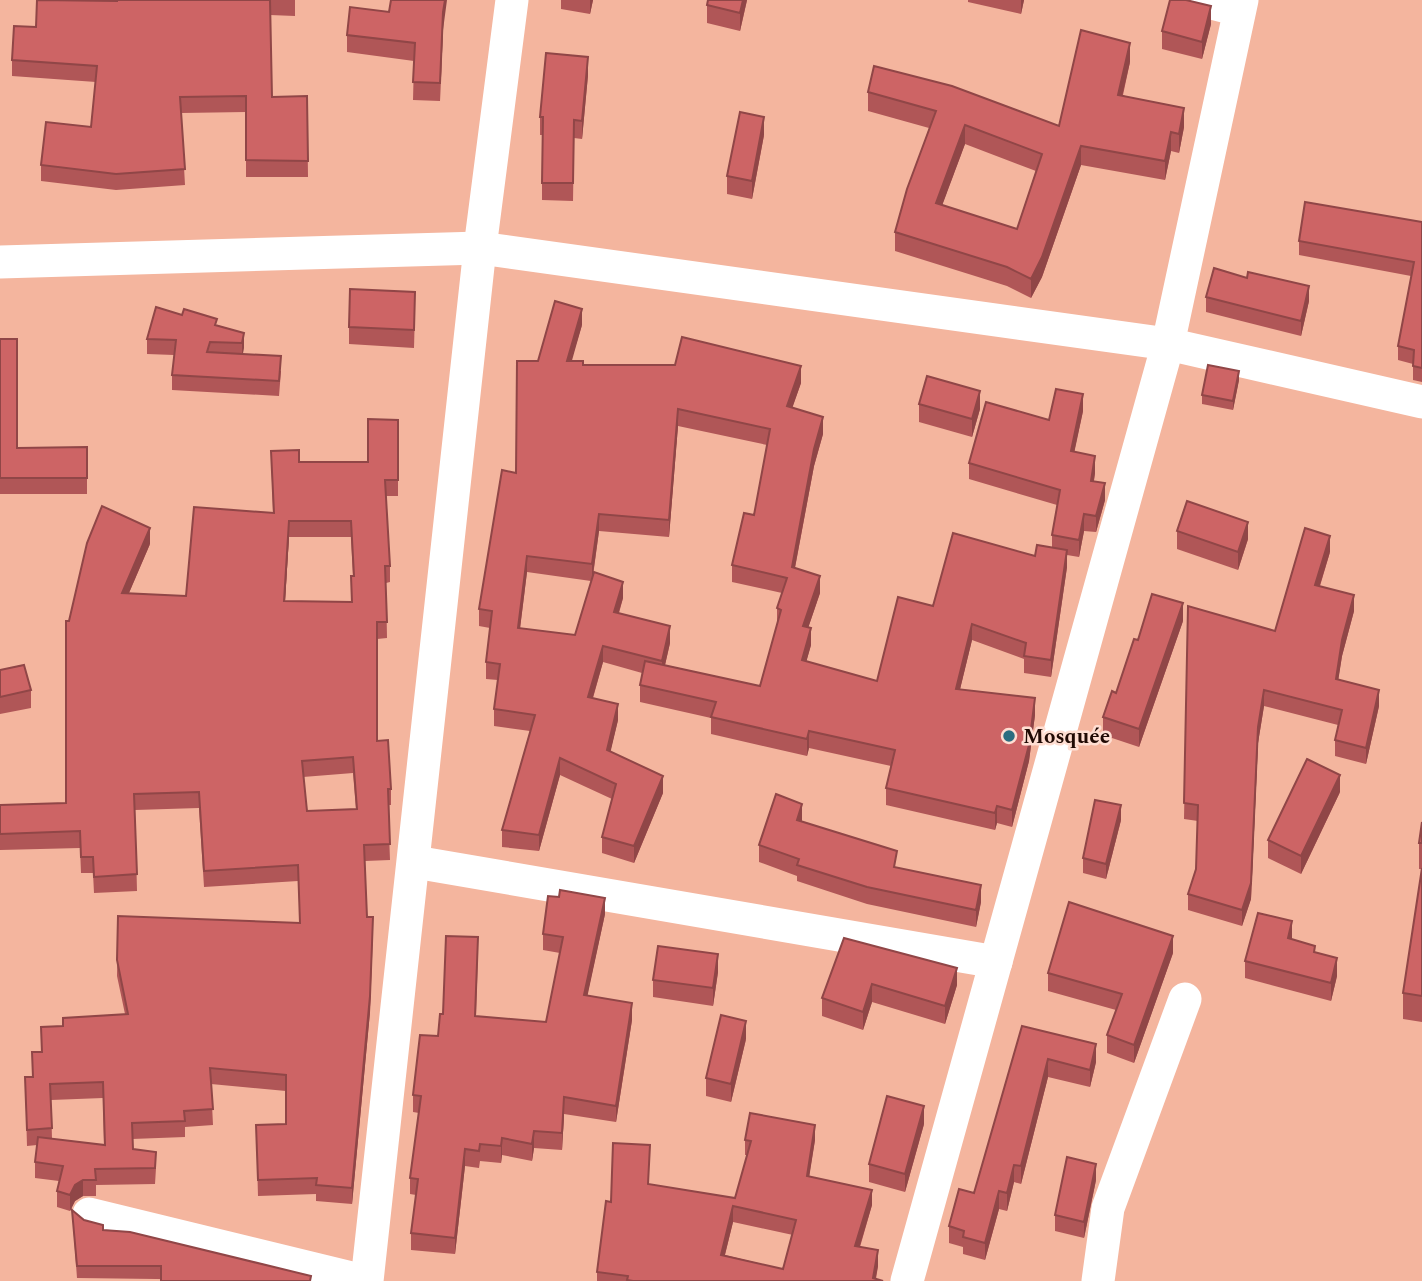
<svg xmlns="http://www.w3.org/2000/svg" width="1422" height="1281" font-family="Spectral,serif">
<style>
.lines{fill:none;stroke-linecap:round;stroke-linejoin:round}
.street{stroke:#fff;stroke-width:33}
.wall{fill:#b05657;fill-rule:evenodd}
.shaded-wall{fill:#904647}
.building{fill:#cd6465;stroke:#904647;stroke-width:2;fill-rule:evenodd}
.poi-dot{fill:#2c6d80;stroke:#ffded2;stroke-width:2.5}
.labels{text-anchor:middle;stroke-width:5;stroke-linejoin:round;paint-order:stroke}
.poi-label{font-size:21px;font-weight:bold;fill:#200a04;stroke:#ffded2;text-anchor:start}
</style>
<rect width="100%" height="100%" fill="#f4b59e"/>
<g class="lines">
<g class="street">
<path d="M1200,0L1239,10"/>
<path d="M0,262L480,248L1168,344L1422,402"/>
<path d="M415,862L996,962"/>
<path d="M89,1214L364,1281"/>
<path d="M367,1281L480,248L512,0"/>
<path d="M907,1281L1168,344L1242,0"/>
<path d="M1098,1281L1108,1208L1185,999"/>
</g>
</g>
<g class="wall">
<path d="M117,0H295V16L270,15L272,97L307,96L308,177H246V112L181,113L185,185L116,190L41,181V165L91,127L96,82L12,76V60L36,27Z"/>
<path d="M561,0H593L590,14L561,9Z"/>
<path d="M708,0H747L740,31L707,23V5Z"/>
<path d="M968,0H1024L1021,14L968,2Z"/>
<path d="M1211,24L1202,59L1162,49V31Z"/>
<path d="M443,30L440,101L413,100L414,61L347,52V35Z"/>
<path d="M1130,62L1123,95L1184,127L1179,153L1171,151L1165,180L1081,165L1042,277L1031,298L1007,286L895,251V232L929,128L868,111V92L1059,126ZM965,144L1036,171L1017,229L942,205Z"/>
<path d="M588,75L582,139L574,138L573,201L542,200V135H540V117Z"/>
<path d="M764,135L752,199L727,194V176Z"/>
<path d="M1422,222V382L1413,380V364L1398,360V346L1411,276L1299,255V241Z"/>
<path d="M1206,297L1309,301L1301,336L1206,312Z"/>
<path d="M415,310L414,348L349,344V327Z"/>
<path d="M217,325L244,333L243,354L281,371L279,396L172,390V375L174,355L147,354V339Z"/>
<path d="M582,325L571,361L583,365L801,383L792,408L823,434L814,466L795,568L820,593L808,628L811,645L806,662L877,681L933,606L1052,548V535L1057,505L969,479V463L1049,420L1083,411L1074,452L1095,473L1094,481L1105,500L1096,532L1084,531L1079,557L1067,555V567L1051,677L1024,673V659L972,640L960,689L1035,715L1029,761L1012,827L997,823L995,830L886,805V788L891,766L809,748L807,756L711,734V718L640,702V685L642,673L603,662L593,698L618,720L610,752L663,793L634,863L602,853V837L612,799L560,775L539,851L502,847V830L530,731L494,726V709L498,680L486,679V662L490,628L479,626V609L516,473L538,361ZM678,426L767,445L754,515L732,565V582L782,593L777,608V625L760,686L665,665L670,643L619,613L623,598L593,576L599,531L669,537ZM527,572L591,581L575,635L520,628Z"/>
<path d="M0,339L17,448L87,447V494H0Z"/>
<path d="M1239,380L1233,410L1202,404V395Z"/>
<path d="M919,404L980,409L972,437L919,422Z"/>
<path d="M398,420V496H386L390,566V582L386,583L387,638L377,639V741L391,789V805H388L390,860L365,861L367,917L373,934L370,1012L352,1204L316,1201V1194L258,1196L256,1125L286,1124V1091L211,1084L213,1125L185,1127V1137L132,1139L133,1149L156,1168L155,1184L96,1185V1196H83L75,1201L70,1211L57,1207V1191L59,1181L35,1178V1162L37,1145L27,1146L25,1077H33L41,1052V1027L63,1026L125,1014L117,976L118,916L300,923L298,881L204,887L199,808L135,810L137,891L94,893L93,873H81L80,848L0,850V805L66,803L69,621L150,544L129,593L186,596L273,513L271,451L299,462H368ZM289,537H351L353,576L351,602L285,601ZM353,773L356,809L307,811L303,777ZM103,1098L104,1145L52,1139L51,1100Z"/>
<path d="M1177,531L1248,539L1238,570L1177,549Z"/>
<path d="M1330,552L1320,586L1354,611L1342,656L1338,680L1379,706L1366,764L1335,756V740L1338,725L1264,706L1258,743L1251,899L1242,926L1188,910V894L1196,869L1198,821L1184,819L1188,606L1275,631Z"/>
<path d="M1183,621L1139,747L1103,735V717L1116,693L1138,640Z"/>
<path d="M0,670L31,690V708L0,714Z"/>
<path d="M1340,792L1301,874L1268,858V840Z"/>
<path d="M802,820V822L897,868L981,902L976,927L867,904L797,881V876L759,862V845Z"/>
<path d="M1121,820L1106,879L1083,873V858Z"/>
<path d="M1422,822V1022L1403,1019V993L1422,869H1419V843Z"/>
<path d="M605,914L587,996L632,1020L616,1122L564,1114L562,1150L534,1148L532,1161L502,1155L501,1163L480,1161L479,1168L465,1166L455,1254L411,1250V1233L416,1195L410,1194V1178L419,1113L413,1112V1095L438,1036L443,1014L478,953L476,1016L546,1022L560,953L543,950V934Z"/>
<path d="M844,938L957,985L945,1024L872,1002L863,1030L822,1016V998Z"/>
<path d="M1292,939L1315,952L1337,976L1331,1001L1245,978V961Z"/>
<path d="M1173,953L1134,1063L1107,1053V1035L1116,1010L1048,991V973Z"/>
<path d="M718,972L713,1006L653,997V980Z"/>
<path d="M1022,1026L1096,1062L1090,1087L1048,1077L1021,1184L1014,1182L1007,1211L999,1209L985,1260L963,1254V1247L949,1243V1226L974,1193Z"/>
<path d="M746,1039L731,1102L706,1096V1078Z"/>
<path d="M924,1124L905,1192L869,1182V1164Z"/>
<path d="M745,1140H815L809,1176L872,1205L860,1247L878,1266L876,1279L883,1281H597V1272L611,1202L649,1184L735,1198L747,1155H745ZM733,1222L793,1235L783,1269L725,1255Z"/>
<path d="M1096,1180L1084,1238L1055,1231V1215Z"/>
<path d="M72,1210L84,1220L103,1230L311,1281L77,1278Z"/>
</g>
<g class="shaded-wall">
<path d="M445,0H447L443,30L440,101L443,12Z"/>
<path d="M590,0H593L590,14Z"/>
<path d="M743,0H747L740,31V13Z"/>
<path d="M1021,0H1024L1021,14Z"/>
<path d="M1211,6V24L1202,59V42Z"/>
<path d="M1130,43V62L1118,114V95Z"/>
<path d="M588,57V75L582,139V121Z"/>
<path d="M1184,108V127L1179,153V134Z"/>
<path d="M764,117V135L752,199V181Z"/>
<path d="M965,125V144L936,222V203Z"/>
<path d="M1171,132V151L1165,180V161Z"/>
<path d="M1081,146V165L1042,277L1031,298V279Z"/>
<path d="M1309,286V301L1301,336V321Z"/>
<path d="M582,309V325L567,378V361Z"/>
<path d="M244,333V348L242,358V343Z"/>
<path d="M801,366V383L787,423V406Z"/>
<path d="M1239,371V380L1233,410V401Z"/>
<path d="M980,391V409L972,437V419Z"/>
<path d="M1083,394V411L1071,468V451Z"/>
<path d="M678,409V426L669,537V520Z"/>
<path d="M823,417V434L814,466L792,583V567L814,449Z"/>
<path d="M1095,456V473L1091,497V481Z"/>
<path d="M1105,483V500L1096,532V516Z"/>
<path d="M599,514V531L592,581V564Z"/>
<path d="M1084,514V531L1079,557V540Z"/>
<path d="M289,521V537L284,618V601Z"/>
<path d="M1248,522V539L1238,570V552Z"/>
<path d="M150,528V544L122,609V593Z"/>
<path d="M1330,536V552L1315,601V585Z"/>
<path d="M1067,550V567L1051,677V660Z"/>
<path d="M527,556V572L518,645V628Z"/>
<path d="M820,576V593L803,643V626Z"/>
<path d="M623,582V598L614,628V612Z"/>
<path d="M1354,595V611L1342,656L1336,695V679L1342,640Z"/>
<path d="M1183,603V621L1139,747V729Z"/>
<path d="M972,624V640L956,706V689Z"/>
<path d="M670,626V643L662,678V661Z"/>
<path d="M811,628V645L802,677V660Z"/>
<path d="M603,646V662L588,714V697Z"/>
<path d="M1264,690V706L1258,743L1251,899L1242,926V910L1258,727Z"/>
<path d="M1379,690V706L1366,764V748Z"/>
<path d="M1035,698V715L1029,761L1012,827V810Z"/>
<path d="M618,704V720L607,767V750Z"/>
<path d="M809,731V748L807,756V739Z"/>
<path d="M560,758V775L539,851V835Z"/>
<path d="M1340,775V792L1301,874V856Z"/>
<path d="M663,776V793L634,863V846Z"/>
<path d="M802,804V820L797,837V820Z"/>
<path d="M1121,805V820L1106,879V864Z"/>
<path d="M997,806V823L995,830V813Z"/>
<path d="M981,885V902L976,927V910Z"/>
<path d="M605,898V914L584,1012V995Z"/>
<path d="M373,917L370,1012L352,1204V1188Z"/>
<path d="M1292,921V939L1288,938Z"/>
<path d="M1173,936V953L1134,1063V1045Z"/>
<path d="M718,954V972L713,1006V988Z"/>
<path d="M1337,958V976L1331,1001V983Z"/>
<path d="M957,968V985L945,1024V1006Z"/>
<path d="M872,984V1002L863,1030V1012Z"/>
<path d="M632,1003V1020L616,1122V1106Z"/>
<path d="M746,1021V1039L731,1102V1084Z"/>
<path d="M1096,1044V1062L1090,1087V1070Z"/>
<path d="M1048,1059V1077L1021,1184V1166Z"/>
<path d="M564,1097V1114L562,1150V1133Z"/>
<path d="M924,1106V1124L905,1192V1174Z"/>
<path d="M815,1125V1140L807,1191V1176Z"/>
<path d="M534,1131V1148L532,1161V1144Z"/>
<path d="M502,1138V1155L501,1163V1146Z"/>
<path d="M465,1149V1166L455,1254V1238Z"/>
<path d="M1096,1164V1180L1084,1238V1222Z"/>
<path d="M1014,1165V1182L1007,1211V1193Z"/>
<path d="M83,1180V1196L75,1201L70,1211V1195L75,1185Z"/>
<path d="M872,1190V1205L855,1262V1246Z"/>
<path d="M999,1191V1209L985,1260V1243Z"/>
<path d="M733,1206V1222L721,1270V1255Z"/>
<path d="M878,1250V1266L875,1281L873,1278Z"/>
</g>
<g class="building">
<path d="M37,0L117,1V0H270L272,97L307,96L308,161L246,160V96L180,97L185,169L116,174L41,165L46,122L91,127L97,66L12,60L14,26L36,27Z"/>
<path d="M391,0H445L443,12L440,83L413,82L415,43L347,35L350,7L389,12Z"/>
<path d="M708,0H743L740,13L707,5Z"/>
<path d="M1170,0H1186L1211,6L1202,42L1162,31Z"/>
<path d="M1081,30L1130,43L1118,95L1184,108L1179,134L1171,132L1165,161L1081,146L1042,257L1031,279L1007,267L895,232L907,189L936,111L868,92L874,66L952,86L1059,126ZM965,125L1042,154L1017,229L936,203Z"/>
<path d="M546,53L588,57L582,121L574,120L573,183H542L543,117H540Z"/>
<path d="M740,112L764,117L752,181L727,176Z"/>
<path d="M1305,202L1422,222V368L1413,366L1414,350L1398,346L1414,262L1299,241Z"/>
<path d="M1214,268L1247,278L1248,272L1309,286L1301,321L1206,297Z"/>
<path d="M350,289L415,292L414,330L349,327Z"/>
<path d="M555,301L582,309L567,361H583V365H675L682,337L801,366L787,406L823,417L814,449L792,567L820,576L803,626L811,628L802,660L877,681L898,597L933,606L953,533L1035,556L1037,545L1067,550L1051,660L1024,656L1026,643L972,624L956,689L1035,698L1029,745L1012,810L997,806L995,813L886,788L895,750L809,731L807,739L711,717L716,702L640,685L645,661L760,686L781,610L777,608L787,578L732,565L744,513L754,515L770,429L678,409L669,520L599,514L592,564L527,556L518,628L575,635L594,572L623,582L614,612L670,626L662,661L603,646L588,697L618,704L607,750L663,776L634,846L602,837L616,784L560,758L539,835L502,830L535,715L494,709L500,664L486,662L492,611L479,609L502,470L516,473L517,361H538Z"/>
<path d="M156,307L182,315L184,309L217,319L215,325L244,333L242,343L210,342L207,352L281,356L279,381L172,375L176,340L147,339Z"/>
<path d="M0,339H17V448L87,447V478H0Z"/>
<path d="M1208,365L1239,371L1233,401L1202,395Z"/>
<path d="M927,376L980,391L972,419L919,404Z"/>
<path d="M1056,389L1083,394L1071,451L1095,456L1091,481L1105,483L1096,516L1084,514L1079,540L1052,535L1060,490L969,463L986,402L1049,420Z"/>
<path d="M368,419L398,420V480H385L390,566H385L387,622H377V741L388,740L391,789H388L390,844L364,845L367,917H373L370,996L352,1188L316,1185L317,1178L258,1180L256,1125L286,1124V1075L210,1068L213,1109L184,1111L185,1121L132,1123L133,1149L156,1152L155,1168L95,1169L96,1180H83L75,1185L70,1195L57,1191L63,1166L35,1162L38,1137L105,1145L103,1082L50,1084L52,1128L27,1130L25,1077H33L32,1052H42L41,1027L63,1026V1018L128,1014L117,960L118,916L300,923L298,865L204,871L199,792L134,794L137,874L94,877L93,857H81L80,831L0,834V805L66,803V621H69L87,543L102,506L150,528L122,593L186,596L194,507L274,513L271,451L299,450V462H368ZM289,521H351L354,576H351L352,602L284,601ZM353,757L357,809L307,811L302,761Z"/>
<path d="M1187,501L1248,522L1238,552L1177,531Z"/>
<path d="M1305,528L1330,536L1315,585L1354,595L1342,640L1336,679L1379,690L1366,748L1335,740L1342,710L1264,690L1258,727L1251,883L1242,910L1188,894L1196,869L1198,805L1184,803L1188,606L1275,631Z"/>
<path d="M1152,594L1183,603L1139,729L1103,717L1112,691L1116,693L1134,639L1138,640Z"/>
<path d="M24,665L31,690L0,697V670Z"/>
<path d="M1307,759L1340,775L1301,856L1268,840Z"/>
<path d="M776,794L802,804L797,820L897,851L894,867L981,885L976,910L867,887L797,865L799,859L759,845Z"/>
<path d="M1095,800L1121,805L1106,864L1083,858Z"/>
<path d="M1422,822V843H1419Z"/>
<path d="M1422,868V996L1403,993Z"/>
<path d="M560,890L605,898L584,995L632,1003L616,1106L564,1097L562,1133L534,1131L532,1144L502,1138L501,1146L480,1144L479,1151L465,1149L455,1238L411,1233L418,1179L410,1178L421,1096L413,1095L420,1035L438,1036L440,1014H443L446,936L478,937L475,1016L546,1022L563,937L543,934L548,896L559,897Z"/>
<path d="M1069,902L1173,936L1134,1045L1107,1035L1122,994L1048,973Z"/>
<path d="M1258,913L1292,921L1288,938L1315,946L1314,952L1337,958L1331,983L1245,961Z"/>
<path d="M844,938L957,968L945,1006L872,984L863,1012L822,998Z"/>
<path d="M658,946L718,954L713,988L653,980Z"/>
<path d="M721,1015L746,1021L731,1084L706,1078Z"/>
<path d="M1022,1026L1096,1044L1090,1070L1048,1059L1021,1166L1014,1165L1007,1193L999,1191L985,1243L963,1237L964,1231L949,1226L959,1189L974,1193Z"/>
<path d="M887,1096L924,1106L905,1174L869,1164Z"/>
<path d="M750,1113L815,1125L807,1176L872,1190L855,1246L878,1250L873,1278L883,1281H633L627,1280L628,1276L597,1272L606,1201L611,1202L613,1143L650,1145L648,1184L735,1198L751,1141L745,1140ZM733,1206L796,1220L783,1269L721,1255Z"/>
<path d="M1067,1157L1096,1164L1084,1222L1055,1215Z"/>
<path d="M72,1210L84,1220L103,1225V1230L130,1232L311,1276L310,1281H161V1266H77Z"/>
</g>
<circle class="poi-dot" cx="1009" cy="736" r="7"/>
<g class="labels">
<g class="poi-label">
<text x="1023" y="743">Mosquée</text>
</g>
</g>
</svg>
